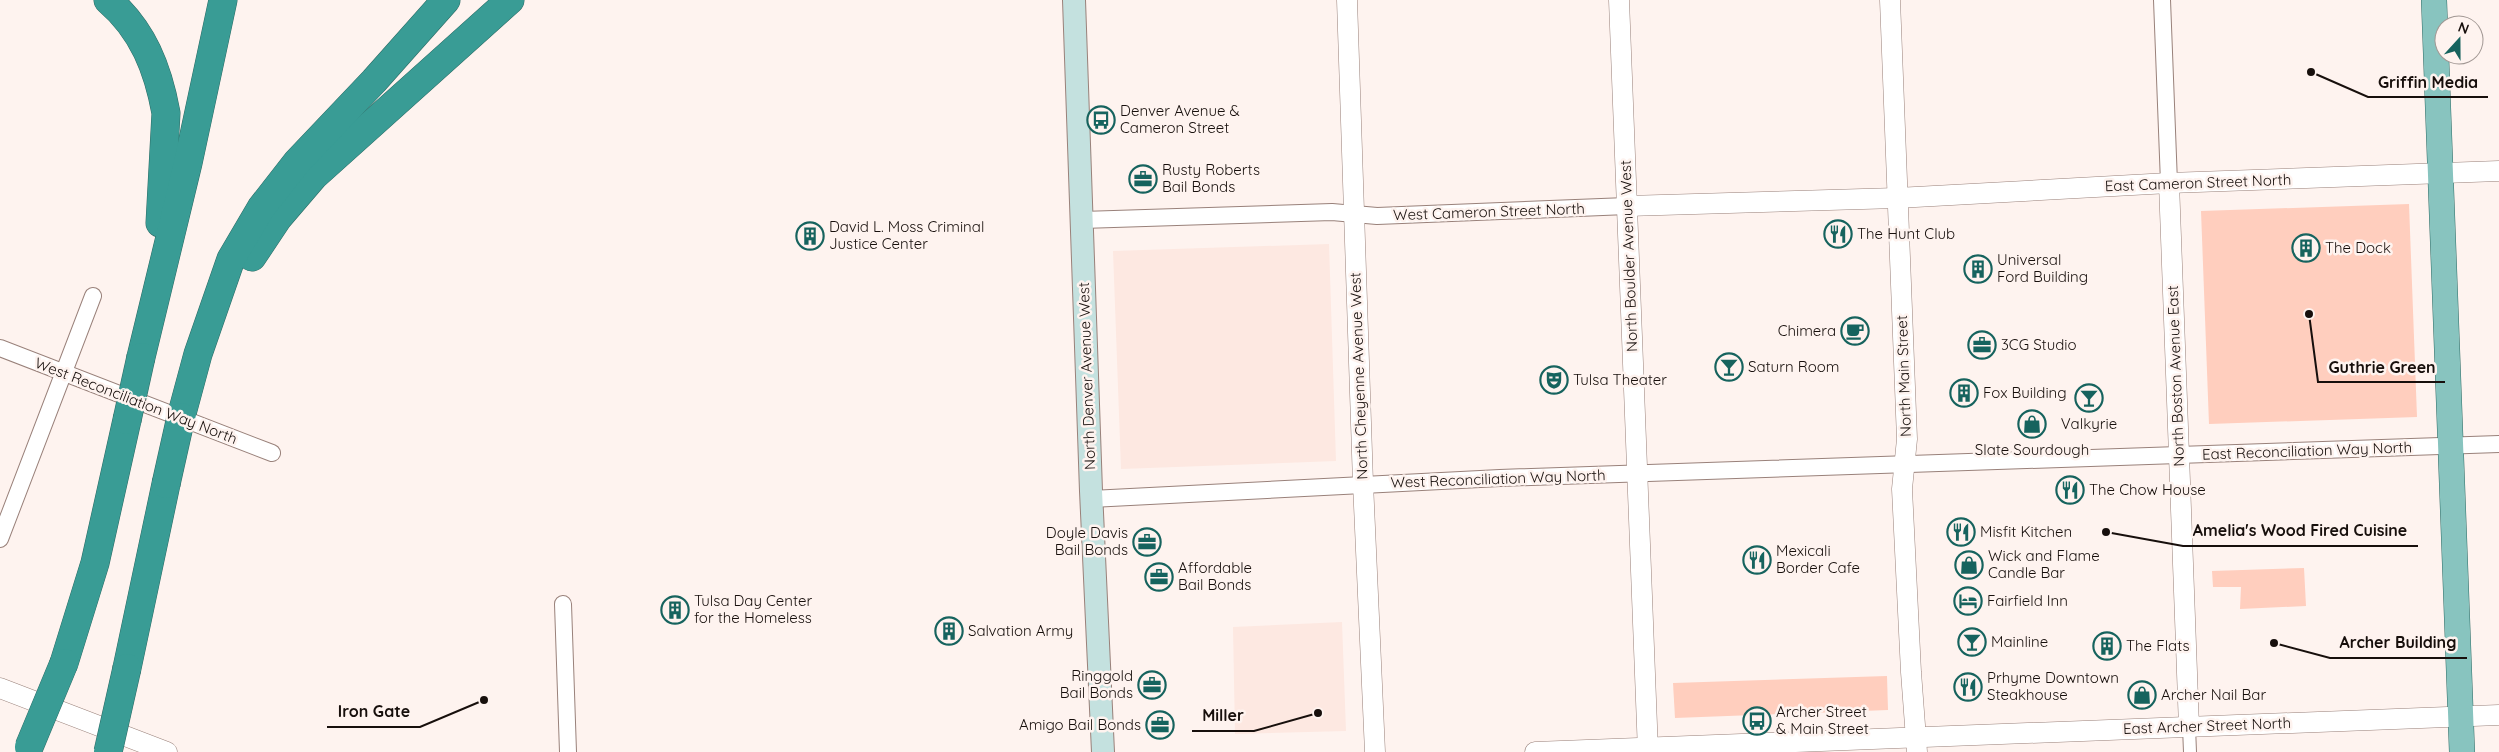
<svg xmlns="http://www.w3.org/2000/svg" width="2499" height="752" font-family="Quicksand,sans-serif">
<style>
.built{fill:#fde8e1}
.green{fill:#ffcebe}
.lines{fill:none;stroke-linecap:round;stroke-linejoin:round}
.pedestrian-casing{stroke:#99817a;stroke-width:14}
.minor-casing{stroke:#99817a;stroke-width:18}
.tertiary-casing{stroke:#99817a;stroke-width:21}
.secondary-casing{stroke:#99817a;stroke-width:24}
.primary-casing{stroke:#2d6b65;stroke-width:26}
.motorway-casing{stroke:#2d6b65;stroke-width:29}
.pedestrian{stroke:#fff;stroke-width:12}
.minor{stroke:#fff;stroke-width:16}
.tertiary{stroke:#fff;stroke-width:20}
.secondary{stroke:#c4e1df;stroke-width:22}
.primary{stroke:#88c4bf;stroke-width:25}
.motorway{stroke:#399c95;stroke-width:28}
.motorway-bridge-casing{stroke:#2d6b65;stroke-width:29;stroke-linecap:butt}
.motorway-bridge{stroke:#399c95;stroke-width:28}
.labels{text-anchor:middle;stroke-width:5;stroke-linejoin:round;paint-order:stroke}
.poi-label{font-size:15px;fill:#170f0c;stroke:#fef3ef;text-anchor:start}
.street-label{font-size:15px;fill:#170f0c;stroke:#fef3ef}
.leader{fill:none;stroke:#170f0c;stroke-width:2}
.callout-dot{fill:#170f0c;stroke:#fef3ef;stroke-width:2}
.callout-label{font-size:16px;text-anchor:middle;font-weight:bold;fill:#170f0c;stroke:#fef3ef;stroke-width:5;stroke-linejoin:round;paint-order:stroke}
</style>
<rect width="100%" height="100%" fill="#fef3ef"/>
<g class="built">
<path d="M1329,244L1336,461L1121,469L1113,251Z"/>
<path d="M1342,622L1346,731L1235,734L1233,627Z"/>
</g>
<g class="green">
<path d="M2409,204L2417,417L2209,424L2201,211Z"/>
<path d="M2304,568L2306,606L2240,609L2241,587H2213L2212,571Z"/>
<path d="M1887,676L1888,710L1675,718L1673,683Z"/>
</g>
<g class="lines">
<g class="pedestrian-casing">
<path id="pedestrian" d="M2189,727L2190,752"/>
</g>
<g class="minor-casing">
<g id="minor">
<path d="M2162,0L2169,183"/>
<path d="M1082,220L1332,212L1377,216L1627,206"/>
<path d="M0,348L272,453"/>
<path d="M1091,499L1500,478L2499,444"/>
<path d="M0,539L93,296"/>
<path d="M563,604L568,752"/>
</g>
</g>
<g class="tertiary-casing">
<g id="tertiary">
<path d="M1347,0L1363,483L1375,752"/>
<path d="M1619,0L1648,752"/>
<path d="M1890,0L1907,439L1902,489L1911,672L1917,752"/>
<path d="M2169,183L2189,727"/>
<path d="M1627,206L1897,198L2169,183L2499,171"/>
<path d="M0,688L167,752"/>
<path d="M1535,752L2499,715"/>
</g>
</g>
<g class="secondary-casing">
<path id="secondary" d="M1074,0L1091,491L1103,752"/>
</g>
<g class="primary-casing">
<path id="primary" d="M2434,0L2462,752"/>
</g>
<g class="motorway-casing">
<g id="motorway">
<path d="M108,0C143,30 158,69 166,113L160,223"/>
<path d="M252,257L278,218L314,176L510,0"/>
<path d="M141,357L188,163L223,0"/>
<path d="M181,417L198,354L231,259L261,208L297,162L374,81L446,0"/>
<path d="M64,663L95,563L127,420"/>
<path d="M127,668L166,484"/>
</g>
</g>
<use href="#pedestrian" class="pedestrian"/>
<use href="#minor" class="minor"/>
<use href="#tertiary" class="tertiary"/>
<use href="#secondary" class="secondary"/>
<use href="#primary" class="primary"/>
<use href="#motorway" class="motorway"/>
<g class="motorway-bridge-casing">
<g id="motorway-bridge">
<path d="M127,420L141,357"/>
<path d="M166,484L181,417"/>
<path d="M29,747L64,663"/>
<path d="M108,752L127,668"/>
</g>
</g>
<use href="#motorway-bridge" class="motorway-bridge"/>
</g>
<defs>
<g id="bus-ring" transform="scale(1.4375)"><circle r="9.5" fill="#fef3ef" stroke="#16635e" stroke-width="1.5"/><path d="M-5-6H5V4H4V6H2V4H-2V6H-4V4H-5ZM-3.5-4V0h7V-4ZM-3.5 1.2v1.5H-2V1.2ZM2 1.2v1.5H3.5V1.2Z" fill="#16635e"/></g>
<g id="office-ring" transform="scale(1.4375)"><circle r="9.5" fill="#fef3ef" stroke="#16635e" stroke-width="1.5"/><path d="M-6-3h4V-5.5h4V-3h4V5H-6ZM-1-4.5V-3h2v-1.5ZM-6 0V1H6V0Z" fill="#16635e"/></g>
<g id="restaurant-ring" transform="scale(1.4375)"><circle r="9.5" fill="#fef3ef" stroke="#16635e" stroke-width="1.5"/><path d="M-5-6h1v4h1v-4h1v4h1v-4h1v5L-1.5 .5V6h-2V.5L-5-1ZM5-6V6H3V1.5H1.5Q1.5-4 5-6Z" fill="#16635e"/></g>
<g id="building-ring" transform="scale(1.4375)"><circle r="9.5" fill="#fef3ef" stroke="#16635e" stroke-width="1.5"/><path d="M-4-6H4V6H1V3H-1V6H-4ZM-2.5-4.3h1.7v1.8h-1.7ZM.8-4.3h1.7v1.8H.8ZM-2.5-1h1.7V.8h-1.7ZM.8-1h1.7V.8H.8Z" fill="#16635e"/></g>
<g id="cafe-ring" transform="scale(1.4375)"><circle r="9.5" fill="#fef3ef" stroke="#16635e" stroke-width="1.5"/><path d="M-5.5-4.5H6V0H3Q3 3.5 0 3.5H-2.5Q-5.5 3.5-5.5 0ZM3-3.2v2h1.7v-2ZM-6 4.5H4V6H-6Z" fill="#16635e"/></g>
<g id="bar-ring" transform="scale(1.4375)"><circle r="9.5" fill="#fef3ef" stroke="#16635e" stroke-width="1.5"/><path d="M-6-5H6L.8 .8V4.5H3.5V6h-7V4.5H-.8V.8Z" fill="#16635e"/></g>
<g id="theatre-ring" transform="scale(1.4375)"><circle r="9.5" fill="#fef3ef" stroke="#16635e" stroke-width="1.5"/><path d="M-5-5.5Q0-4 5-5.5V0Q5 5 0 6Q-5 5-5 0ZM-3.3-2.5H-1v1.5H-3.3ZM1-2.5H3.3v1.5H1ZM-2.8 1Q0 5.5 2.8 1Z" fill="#16635e"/></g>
<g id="shop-ring" transform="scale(1.4375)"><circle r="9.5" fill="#fef3ef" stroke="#16635e" stroke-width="1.5"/><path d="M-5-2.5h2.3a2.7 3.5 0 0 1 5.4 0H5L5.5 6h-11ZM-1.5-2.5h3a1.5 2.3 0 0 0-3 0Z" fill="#16635e"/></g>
<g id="hotel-ring" transform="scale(1.4375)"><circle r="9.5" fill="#fef3ef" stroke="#16635e" stroke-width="1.5"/><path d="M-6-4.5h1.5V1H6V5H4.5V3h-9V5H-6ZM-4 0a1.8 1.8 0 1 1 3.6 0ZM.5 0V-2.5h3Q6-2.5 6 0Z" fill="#16635e"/></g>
</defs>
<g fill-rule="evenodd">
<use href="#bus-ring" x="1101" y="120"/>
<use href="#office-ring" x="1143" y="179"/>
<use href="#restaurant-ring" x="1838" y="234"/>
<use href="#building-ring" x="810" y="236"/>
<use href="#building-ring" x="2306" y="248"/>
<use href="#building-ring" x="1978" y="269"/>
<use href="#cafe-ring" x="1855" y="331"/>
<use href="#office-ring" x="1982" y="345"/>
<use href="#bar-ring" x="1729" y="367"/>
<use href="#theatre-ring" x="1554" y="380"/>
<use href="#building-ring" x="1964" y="393"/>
<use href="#bar-ring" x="2089" y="398"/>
<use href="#shop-ring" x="2032" y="424"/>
<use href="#restaurant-ring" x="2070" y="490"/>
<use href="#restaurant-ring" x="1961" y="532"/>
<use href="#office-ring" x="1147" y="542"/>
<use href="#restaurant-ring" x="1757" y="560"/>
<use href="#shop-ring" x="1969" y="565"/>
<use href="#office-ring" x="1159" y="577"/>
<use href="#hotel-ring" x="1968" y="601"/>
<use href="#building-ring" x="675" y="610"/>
<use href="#building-ring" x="949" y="631"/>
<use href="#bar-ring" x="1972" y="642"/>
<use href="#building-ring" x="2107" y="646"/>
<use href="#office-ring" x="1152" y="685"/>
<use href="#restaurant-ring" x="1968" y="687"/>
<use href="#shop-ring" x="2142" y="695"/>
<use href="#bus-ring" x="1757" y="721"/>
<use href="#office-ring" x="1160" y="725"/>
</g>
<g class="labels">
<g class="poi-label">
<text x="1120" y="116">Denver Avenue &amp;<tspan x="1120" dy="17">Cameron Street</tspan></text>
<text x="1162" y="175">Rusty Roberts<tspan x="1162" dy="17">Bail Bonds</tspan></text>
<text x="829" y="232">David L. Moss Criminal<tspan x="829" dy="17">Justice Center</tspan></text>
<text x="1857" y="239">The Hunt Club</text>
<text x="2325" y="253">The Dock</text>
<text x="1997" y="265">Universal<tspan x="1997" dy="17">Ford Building</tspan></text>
<text x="1836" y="336" text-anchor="end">Chimera</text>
<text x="2001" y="350">3CG Studio</text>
<text x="1748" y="372">Saturn Room</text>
<text x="1573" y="385">Tulsa Theater</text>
<text x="1983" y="398">Fox Building</text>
<text x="2089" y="429" text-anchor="middle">Valkyrie</text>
<text x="2032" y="455" text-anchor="middle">Slate Sourdough</text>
<text x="2089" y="495">The Chow House</text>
<text x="1980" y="537">Misfit Kitchen</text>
<text x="1128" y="538" text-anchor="end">Doyle Davis<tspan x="1128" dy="17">Bail Bonds</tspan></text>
<text x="1776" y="556">Mexicali<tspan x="1776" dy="17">Border Cafe</tspan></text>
<text x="1988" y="561">Wick and Flame<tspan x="1988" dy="17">Candle Bar</tspan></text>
<text x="1178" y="573">Affordable<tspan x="1178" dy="17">Bail Bonds</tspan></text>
<text x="694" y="606">Tulsa Day Center<tspan x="694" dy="17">for the Homeless</tspan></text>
<text x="1987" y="606">Fairfield Inn</text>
<text x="968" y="636">Salvation Army</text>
<text x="1991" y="647">Mainline</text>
<text x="2126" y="651">The Flats</text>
<text x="1133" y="681" text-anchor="end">Ringgold<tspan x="1133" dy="17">Bail Bonds</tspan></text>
<text x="1987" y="683">Prhyme Downtown<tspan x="1987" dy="17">Steakhouse</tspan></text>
<text x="2161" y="700">Archer Nail Bar</text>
<text x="1776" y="717">Archer Street<tspan x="1776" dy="17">&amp; Main Street</tspan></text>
<text x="1141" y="730" text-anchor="end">Amigo Bail Bonds</text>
</g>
<g class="street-label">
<text transform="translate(2198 183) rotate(-2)" y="5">East Cameron Street North</text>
<text transform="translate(1489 212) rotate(-2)" y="5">West Cameron Street North</text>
<text transform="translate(1629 256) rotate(-92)" y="5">North Boulder Avenue West</text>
<text transform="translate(1087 376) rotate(-92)" y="5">North Denver Avenue West</text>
<text transform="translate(1359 376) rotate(-92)" y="5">North Cheyenne Avenue West</text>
<text transform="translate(1904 376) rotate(-92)" y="5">North Main Street</text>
<text transform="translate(2176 376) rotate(-92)" y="5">North Boston Avenue East</text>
<text transform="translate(136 401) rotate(21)" y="5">West Reconciliation Way North</text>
<text transform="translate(2307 451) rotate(-2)" y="5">East Reconciliation Way North</text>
<text transform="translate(1498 479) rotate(-2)" y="5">West Reconciliation Way North</text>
<text transform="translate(2207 726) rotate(-2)" y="5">East Archer Street North</text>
</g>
</g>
<path class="leader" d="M2311 72L2368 97H2488M2309 314L2318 382H2445M2106 532L2183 546H2418M2274 643L2330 658H2467M484 700L420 727H327M1318 713L1254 731H1192"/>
<g class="callout-dot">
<circle cx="2311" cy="72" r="5"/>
<circle cx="2309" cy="314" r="5"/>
<circle cx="2106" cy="532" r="5"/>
<circle cx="2274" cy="643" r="5"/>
<circle cx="484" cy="700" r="5"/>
<circle cx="1318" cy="713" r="5"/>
</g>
<g class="callout-label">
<text x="2428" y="88">Griffin Media</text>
<text x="2382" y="373">Guthrie Green</text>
<text x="2300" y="536">Amelia's Wood Fired Cuisine</text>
<text x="2398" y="648">Archer Building</text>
<text x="374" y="717">Iron Gate</text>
<text x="1223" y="721">Miller</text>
</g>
<g transform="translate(2459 40) rotate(21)"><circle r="24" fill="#fef3ef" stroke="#a29894"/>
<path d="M0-4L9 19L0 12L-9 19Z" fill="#16635e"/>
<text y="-8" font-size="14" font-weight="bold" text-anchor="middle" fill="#170f0c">N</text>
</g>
</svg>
